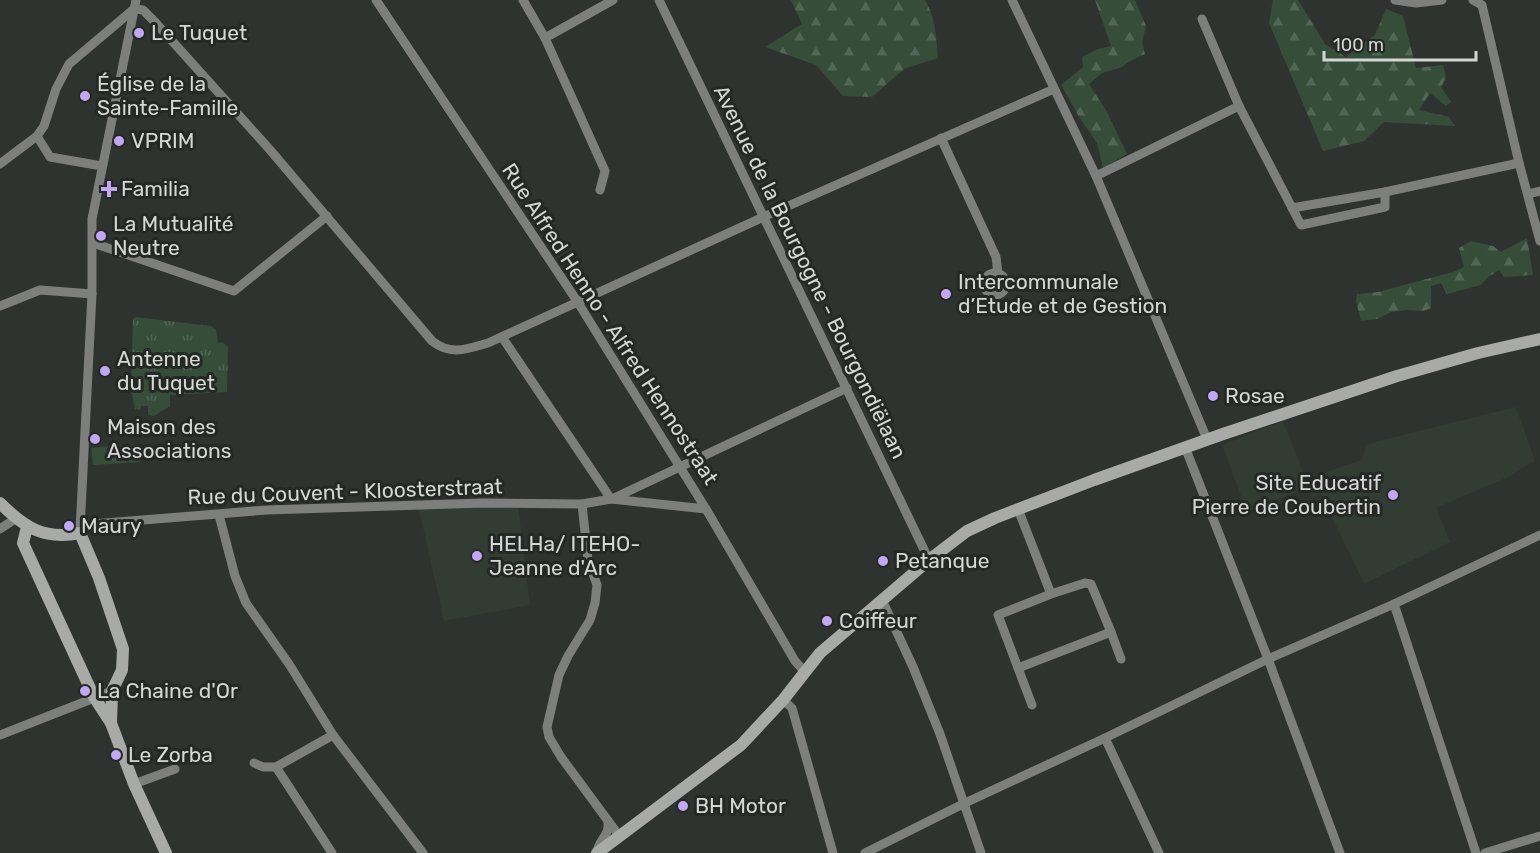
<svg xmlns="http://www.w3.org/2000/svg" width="1540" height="853" font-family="Rubik,sans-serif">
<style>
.built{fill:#323c33}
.grass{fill:url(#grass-tufts)}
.forest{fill:url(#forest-firs)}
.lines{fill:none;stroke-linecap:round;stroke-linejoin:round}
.street{stroke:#7d7f7d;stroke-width:9}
.secondary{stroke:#a7aaa7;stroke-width:12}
.poi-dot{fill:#c2a8f3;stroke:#252926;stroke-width:2}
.labels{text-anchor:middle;stroke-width:6;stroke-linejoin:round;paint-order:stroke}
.poi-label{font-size:21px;fill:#d4d7d4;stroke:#252926;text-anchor:start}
.street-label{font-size:21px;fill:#d4d7d4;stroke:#252926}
</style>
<defs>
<pattern id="grass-tufts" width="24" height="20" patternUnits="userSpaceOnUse" patternTransform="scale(1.5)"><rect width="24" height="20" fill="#364d3a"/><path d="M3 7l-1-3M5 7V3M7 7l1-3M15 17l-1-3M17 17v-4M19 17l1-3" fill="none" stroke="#526656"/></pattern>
<pattern id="forest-firs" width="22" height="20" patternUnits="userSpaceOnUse" patternTransform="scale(1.5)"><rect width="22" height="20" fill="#364d3a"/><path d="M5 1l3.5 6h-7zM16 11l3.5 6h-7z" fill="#526656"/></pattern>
</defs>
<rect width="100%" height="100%" fill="#2f332f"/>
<g class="built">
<path d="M1516,407L1535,461L1506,478L1436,508L1450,542L1364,584L1321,494L1312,497L1304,489L1247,512L1222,445L1283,421L1306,479L1362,460L1366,446L1378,441Z"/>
<path d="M418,505L518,506L530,605L444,621Z"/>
</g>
<g class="grass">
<path d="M135,317L211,326L216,330L218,343L222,342L228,347L227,392L170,395V406L154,416L148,415V406H141L140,410L135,409L131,389L133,320Z"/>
<path d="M139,444L140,462L93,465L91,448Z"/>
</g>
<g class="forest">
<path d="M791,0H925C936,18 936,37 938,58L904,69L872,97L843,96L816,65L765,47L802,24Z"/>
<path d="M1095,0H1135L1146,26L1142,43L1145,54L1128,62L1122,67L1102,73L1089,84L1107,112L1127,154L1103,168L1097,143L1079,117L1061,85L1083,67L1082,57L1098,49L1111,46Z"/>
<path d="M1273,0H1298L1325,44L1346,57L1375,35L1386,9L1403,16L1416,68L1443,65L1446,78L1441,87L1451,102L1446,106L1430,93L1419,110L1449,117L1455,126L1384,122L1364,141L1323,151L1269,23Z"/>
<path d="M1527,238L1533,275L1504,277L1499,270L1488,277L1481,285L1447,294L1441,283L1431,286V308L1424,311L1407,310L1391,312L1377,319L1361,321L1356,301L1357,294L1378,292L1453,272L1464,267L1459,248L1471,241L1493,246L1501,252Z"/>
</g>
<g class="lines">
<g class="street">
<path d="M376,0L577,301L706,509L795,661L805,672"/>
<path d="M523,0L545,38L605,171L600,190"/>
<path d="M659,0L929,560"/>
<path d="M1012,0L1096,176L1207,439"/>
<path d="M1395,0L1416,3L1442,0"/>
<path d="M1473,0L1482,5L1519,163L1540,241"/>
<path d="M134,9L143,10L155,22L271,151L432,341C451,356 467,349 488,343L770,214L1054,89"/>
<path d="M545,38L613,0"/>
<path d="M1239,106L1301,225L1385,207V192"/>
<path d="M37,136L50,157L102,166"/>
<path d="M941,138L996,257L998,274"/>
<path d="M0,164L37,136L44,126L56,89L69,64L134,9"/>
<path d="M1096,176L1239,106L1202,19"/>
<path d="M1528,194L1540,191"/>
<path d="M1292,208L1385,192L1519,163"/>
<path d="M93,243L234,291L327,216"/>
<circle cx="995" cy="284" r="11"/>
<path d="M0,306L40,290L92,294"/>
<path d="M502,337L611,499"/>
<path d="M1185,447L1268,659L1340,853"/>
<path d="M614,498L847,388"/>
<path d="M582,504L588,560L597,585L595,603L590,620L568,656L559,675L547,727L549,737L561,757L620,837"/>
<path d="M1018,509L1051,594L1085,583L1091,584L1111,632L1018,668L998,615L1051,594"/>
<path d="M219,515L235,576L246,603L289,664L333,735L423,853"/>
<path d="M80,525L267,510L483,503L582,504L611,499L706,509"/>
<path d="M0,529L15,519"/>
<path d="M80,530L92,294V219L136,0"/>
<path d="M882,600L913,667L940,734L981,853"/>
<path d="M1394,604L1476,853"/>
<path d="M1111,632L1121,659"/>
<path d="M1018,668L1032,705"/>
<path d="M783,700L792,708L833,853"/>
<path d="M0,735L112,691"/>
<path d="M1105,738L1159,853"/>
<path d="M254,763L263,767H276L333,735"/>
<path d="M276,767L332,853"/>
<path d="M134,784L175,769"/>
<path d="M597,853C598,839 610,837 608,821"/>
<path d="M865,853L965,803L1105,738L1268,659L1394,604L1540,535"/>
<path d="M1485,853L1540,836"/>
</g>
<g class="secondary">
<path d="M0,503C25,528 44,540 80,533L99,578L123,649L122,670L112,691L111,723L134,784L166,853"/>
<path d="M27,527L23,543L94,697L111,723"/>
<path d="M597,853L741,745L783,700L820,653L929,560L967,531L995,518L1094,480L1223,434L1397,376L1478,353L1540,339"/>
</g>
</g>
<g class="poi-dot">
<circle cx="139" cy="33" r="6"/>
<circle cx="85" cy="96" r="6"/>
<circle cx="119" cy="141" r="6"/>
<path d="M106 180h6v6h6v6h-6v6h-6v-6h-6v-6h6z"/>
<circle cx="101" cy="236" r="6"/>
<circle cx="946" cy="294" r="6"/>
<circle cx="105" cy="371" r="6"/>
<circle cx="1213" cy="396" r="6"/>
<circle cx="95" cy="439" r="6"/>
<circle cx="1393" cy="495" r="6"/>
<circle cx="69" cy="526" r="6"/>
<circle cx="477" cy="556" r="6"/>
<circle cx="883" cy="561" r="6"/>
<circle cx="827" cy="621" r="6"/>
<circle cx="85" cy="691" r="6"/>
<circle cx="116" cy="755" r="6"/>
<circle cx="683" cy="806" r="6"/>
</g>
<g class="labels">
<g class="poi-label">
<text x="151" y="40">Le Tuquet</text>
<text x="97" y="91">Église de la<tspan x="97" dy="24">Sainte-Famille</tspan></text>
<text x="131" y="148">VPRIM</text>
<text x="121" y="196">Familia</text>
<text x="113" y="231">La Mutualité<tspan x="113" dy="24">Neutre</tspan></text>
<text x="958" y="289">Intercommunale<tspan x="958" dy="24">d’Etude et de Gestion</tspan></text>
<text x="117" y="366">Antenne<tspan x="117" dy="24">du Tuquet</tspan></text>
<text x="1225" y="403">Rosae</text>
<text x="107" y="434">Maison des<tspan x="107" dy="24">Associations</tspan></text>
<text x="1381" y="490" text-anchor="end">Site Educatif<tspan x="1381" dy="24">Pierre de Coubertin</tspan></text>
<text x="81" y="533">Maury</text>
<text x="489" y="551">HELHa/ ITEHO-<tspan x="489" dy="24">Jeanne d'Arc</tspan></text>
<text x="895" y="568">Petanque</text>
<text x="839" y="628">Coiffeur</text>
<text x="97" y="698">La Chaine d'Or</text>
<text x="128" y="762">Le Zorba</text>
<text x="695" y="813">BH Motor</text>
</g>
<g class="street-label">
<text transform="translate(810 272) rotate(64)" y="7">Avenue de la Bourgogne - Bourgondiëlaan</text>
<text transform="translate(610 324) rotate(57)" y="7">Rue Alfred Henno - Alfred Hennostraat</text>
<text transform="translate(345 492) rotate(-2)" y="7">Rue du Couvent - Kloosterstraat</text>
</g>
</g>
<path d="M1324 51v9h152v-9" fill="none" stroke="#d4d7d4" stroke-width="3"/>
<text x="1333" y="51" font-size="18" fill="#d4d7d4" stroke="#252926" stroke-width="4.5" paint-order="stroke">100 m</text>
</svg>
